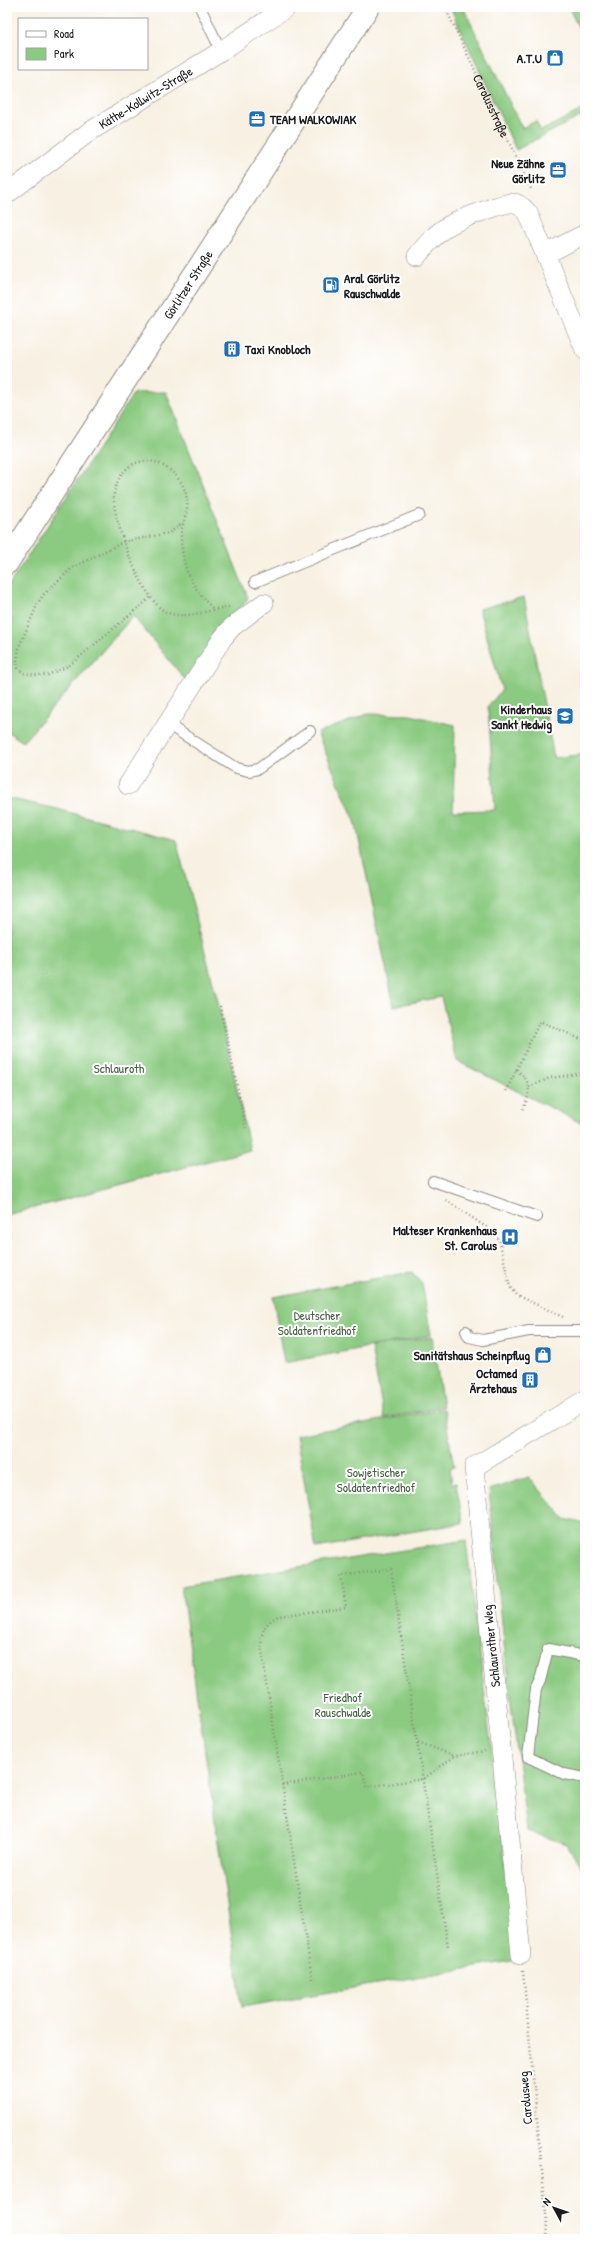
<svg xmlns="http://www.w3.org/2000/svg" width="592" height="2246" font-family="'Patrick Hand',sans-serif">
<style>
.green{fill:#8bca81;stroke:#54734e}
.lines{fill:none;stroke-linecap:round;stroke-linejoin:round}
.lane-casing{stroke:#8a8680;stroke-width:12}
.street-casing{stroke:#8a8680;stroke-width:20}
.secondary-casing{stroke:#8a8680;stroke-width:24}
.path{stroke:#8a8680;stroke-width:2.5;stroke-dasharray:1 3;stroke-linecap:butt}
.lane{stroke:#fff;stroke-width:10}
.street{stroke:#fff;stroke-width:19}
.secondary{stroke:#fff;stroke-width:22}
.labels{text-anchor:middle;stroke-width:4;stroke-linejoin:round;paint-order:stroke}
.poi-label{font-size:13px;font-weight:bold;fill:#1c1c1c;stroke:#fff;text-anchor:end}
.street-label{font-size:13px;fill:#1c1c1c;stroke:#fff}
.park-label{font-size:13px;fill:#486244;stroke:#fff}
</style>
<rect width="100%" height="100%" fill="#fff"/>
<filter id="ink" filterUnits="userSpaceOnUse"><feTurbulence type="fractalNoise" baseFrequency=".025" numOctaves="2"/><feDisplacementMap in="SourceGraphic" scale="8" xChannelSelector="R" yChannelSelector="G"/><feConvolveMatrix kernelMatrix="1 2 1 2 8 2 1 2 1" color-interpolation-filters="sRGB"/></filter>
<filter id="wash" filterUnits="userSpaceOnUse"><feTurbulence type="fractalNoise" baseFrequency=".012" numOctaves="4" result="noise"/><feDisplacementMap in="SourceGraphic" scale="16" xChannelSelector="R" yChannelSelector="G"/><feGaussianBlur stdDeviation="0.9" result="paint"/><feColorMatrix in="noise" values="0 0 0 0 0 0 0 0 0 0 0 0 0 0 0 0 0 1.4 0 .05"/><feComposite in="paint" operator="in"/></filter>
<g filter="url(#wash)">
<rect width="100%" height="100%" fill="#f8f1e3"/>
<g class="green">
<path d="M450,7H463L522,128L536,121L541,131L585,108V114L516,150Z"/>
<path d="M568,7H578L585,20V40Z"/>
<path d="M166,392L248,598L188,683L133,616L23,742L7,731V588L134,393Z"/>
<path d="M524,597L554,758L585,754V1125L457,1061L441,997L394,1006L355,821L317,733L368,714L410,715L455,725L453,811L495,810L488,706L502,690L479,609Z"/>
<path d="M7,798L53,808L176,840L218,1002L250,1150L7,1215Z"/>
<path d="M412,1272L422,1283L431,1335L284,1363L273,1297Z"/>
<path d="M432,1337L443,1407L384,1418L371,1347Z"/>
<path d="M444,1409L454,1467L450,1468L452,1484L456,1483L463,1523L316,1548L296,1435Z"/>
<path d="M529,1477L565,1519L585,1524V1874L567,1844L527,1831L506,1664L489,1490Z"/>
<path d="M466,1540L517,1960L242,2007L181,1586Z"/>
</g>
</g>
<g filter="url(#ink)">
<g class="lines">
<g class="lane-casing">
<g id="lane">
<path d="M200,7L221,51"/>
<path d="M255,582L419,515"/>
<path d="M167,724L236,768L248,771L258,769L310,731"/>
<path d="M433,1181L537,1217"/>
<path d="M466,1331L469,1337L483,1340L529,1331H585"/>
<path d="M585,1656L548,1649L540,1681L536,1689L528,1757L564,1774L585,1778"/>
</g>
</g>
<g class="street-casing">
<g id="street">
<path id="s2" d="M7,194L89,132L221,51L287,7"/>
<path d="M546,254L585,234"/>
<path d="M417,256C426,245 436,233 448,226C458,220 504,202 513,203C519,203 524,208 528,213L585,350"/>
<path d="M128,785L222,639L232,627L264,603"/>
<path d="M521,1955L474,1467L585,1400"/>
</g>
</g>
<g class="secondary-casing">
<g id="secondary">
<path id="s3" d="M7,563L368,7"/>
</g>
</g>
<g class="path">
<path id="s1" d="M445,7L532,191"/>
<path d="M150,598L70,665L48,675H35L23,673L18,668L17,660L19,647L38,603L43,595L72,568L123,542L169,533L183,523"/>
<path d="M212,608C199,594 189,581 184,562C183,554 181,544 181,535C181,526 186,518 187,509C189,489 178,474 162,465C151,459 140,460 130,466C121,473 116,482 114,494C111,519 143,601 166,612C185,621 209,609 229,607"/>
<path d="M220,1006L246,1128"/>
<path d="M516,1070C532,1081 531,1093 523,1109"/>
<path d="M529,1087L550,1078L585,1073"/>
<path d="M506,1091L540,1021L585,1041"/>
<path d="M446,1200L486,1227L499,1239L510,1287L516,1295L563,1317"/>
<path d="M418,1742L455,1756"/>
<path d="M282,1785L363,1772L366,1787L423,1779L455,1756L485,1751"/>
<path d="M523,1971L547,2224L546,2239"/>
<path d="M312,1979L261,1645C262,1630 264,1624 278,1616L346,1607L341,1576L391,1569L448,1947"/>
</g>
<use href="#lane" class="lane"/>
<use href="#street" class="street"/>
<use href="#secondary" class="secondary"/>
</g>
</g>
<defs>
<g id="shop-square" transform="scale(0.9)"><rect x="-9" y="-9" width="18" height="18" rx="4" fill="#1f6fb2" stroke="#fff"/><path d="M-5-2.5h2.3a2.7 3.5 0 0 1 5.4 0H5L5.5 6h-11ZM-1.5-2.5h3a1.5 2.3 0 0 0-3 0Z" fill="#fff"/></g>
<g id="office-square" transform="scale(0.9)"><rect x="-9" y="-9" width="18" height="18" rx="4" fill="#1f6fb2" stroke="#fff"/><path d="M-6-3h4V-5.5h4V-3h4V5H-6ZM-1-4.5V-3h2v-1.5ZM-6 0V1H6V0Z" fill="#fff"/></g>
<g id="fuel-square" transform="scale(0.9)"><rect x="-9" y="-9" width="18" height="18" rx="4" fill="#1f6fb2" stroke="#fff"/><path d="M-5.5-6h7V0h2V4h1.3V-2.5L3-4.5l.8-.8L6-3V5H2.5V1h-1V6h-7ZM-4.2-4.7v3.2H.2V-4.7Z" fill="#fff"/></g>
<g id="building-square" transform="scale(0.9)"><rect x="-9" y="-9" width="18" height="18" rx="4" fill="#1f6fb2" stroke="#fff"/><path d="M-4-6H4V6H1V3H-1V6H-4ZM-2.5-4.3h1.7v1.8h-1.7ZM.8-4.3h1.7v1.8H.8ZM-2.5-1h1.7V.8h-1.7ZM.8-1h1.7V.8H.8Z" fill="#fff"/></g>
<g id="school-square" transform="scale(0.9)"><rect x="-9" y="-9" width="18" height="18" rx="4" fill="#1f6fb2" stroke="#fff"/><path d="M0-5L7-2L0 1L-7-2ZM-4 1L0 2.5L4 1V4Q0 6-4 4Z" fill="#fff"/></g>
<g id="hospital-square" transform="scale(0.9)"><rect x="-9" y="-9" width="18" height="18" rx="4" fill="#1f6fb2" stroke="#fff"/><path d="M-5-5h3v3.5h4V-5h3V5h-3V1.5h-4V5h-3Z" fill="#fff"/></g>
</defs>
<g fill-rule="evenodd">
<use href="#shop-square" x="555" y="58"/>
<use href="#office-square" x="257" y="119"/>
<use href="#office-square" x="558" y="170"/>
<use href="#fuel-square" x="331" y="285"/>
<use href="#building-square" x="232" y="349"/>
<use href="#school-square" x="565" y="716"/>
<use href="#hospital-square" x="510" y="1237"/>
<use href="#shop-square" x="543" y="1355"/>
<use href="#building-square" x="530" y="1380"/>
</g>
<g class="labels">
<g class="poi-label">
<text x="542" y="63">A.T.U</text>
<text x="270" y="124" text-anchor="start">TEAM WALKOWIAK</text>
<text x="545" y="168">Neue Zähne<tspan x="545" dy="15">Görlitz</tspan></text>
<text x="344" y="283" text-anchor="start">Aral Görlitz<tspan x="344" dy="15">Rauschwalde</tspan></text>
<text x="245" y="354" text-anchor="start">Taxi Knobloch</text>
<text x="552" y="714">Kinderhaus<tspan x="552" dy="15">Sankt Hedwig</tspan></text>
<text x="497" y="1235">Malteser Krankenhaus<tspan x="497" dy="15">St. Carolus</tspan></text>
<text x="530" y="1360">Sanitätshaus Scheinpflug</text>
<text x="517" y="1378">Octamed<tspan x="517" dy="15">Ärztehaus</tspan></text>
</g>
<g class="street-label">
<text dy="5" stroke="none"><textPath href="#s2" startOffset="169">Käthe-Kollwitz-Straße</textPath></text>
<text dy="5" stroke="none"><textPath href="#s1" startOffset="109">Carolusstraße</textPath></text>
<text dy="5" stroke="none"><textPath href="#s3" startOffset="332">Görlitzer Straße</textPath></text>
<text transform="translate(491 1646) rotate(-96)" y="5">Schlaurother Weg</text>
<text transform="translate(525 2098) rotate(-95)" y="5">Carolusweg</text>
</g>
<g class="park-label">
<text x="119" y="1073">Schlauroth</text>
<text x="317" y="1320">Deutscher<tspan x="317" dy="15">Soldatenfriedhof</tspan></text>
<text x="376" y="1477">Sowjetischer<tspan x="376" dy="15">Soldatenfriedhof</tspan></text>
<text x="343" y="1702">Friedhof<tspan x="343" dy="15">Rauschwalde</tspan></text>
</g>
</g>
<rect width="592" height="2246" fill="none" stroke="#fff" stroke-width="24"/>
<rect x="18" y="18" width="130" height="52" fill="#ffffff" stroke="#a4a4a4"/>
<rect x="26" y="31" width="20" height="6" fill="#ffffff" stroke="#a4a4a4"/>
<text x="54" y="38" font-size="12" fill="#1c1c1c">Road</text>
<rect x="26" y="48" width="20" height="12" fill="#8bca81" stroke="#a4a4a4"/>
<text x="54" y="58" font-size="12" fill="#1c1c1c">Park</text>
<g transform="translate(554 2208) rotate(310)" stroke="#ffffff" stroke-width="3" paint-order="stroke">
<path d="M0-3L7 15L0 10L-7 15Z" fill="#1c1c1c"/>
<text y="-6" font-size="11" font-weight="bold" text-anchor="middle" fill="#1c1c1c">N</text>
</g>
</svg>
